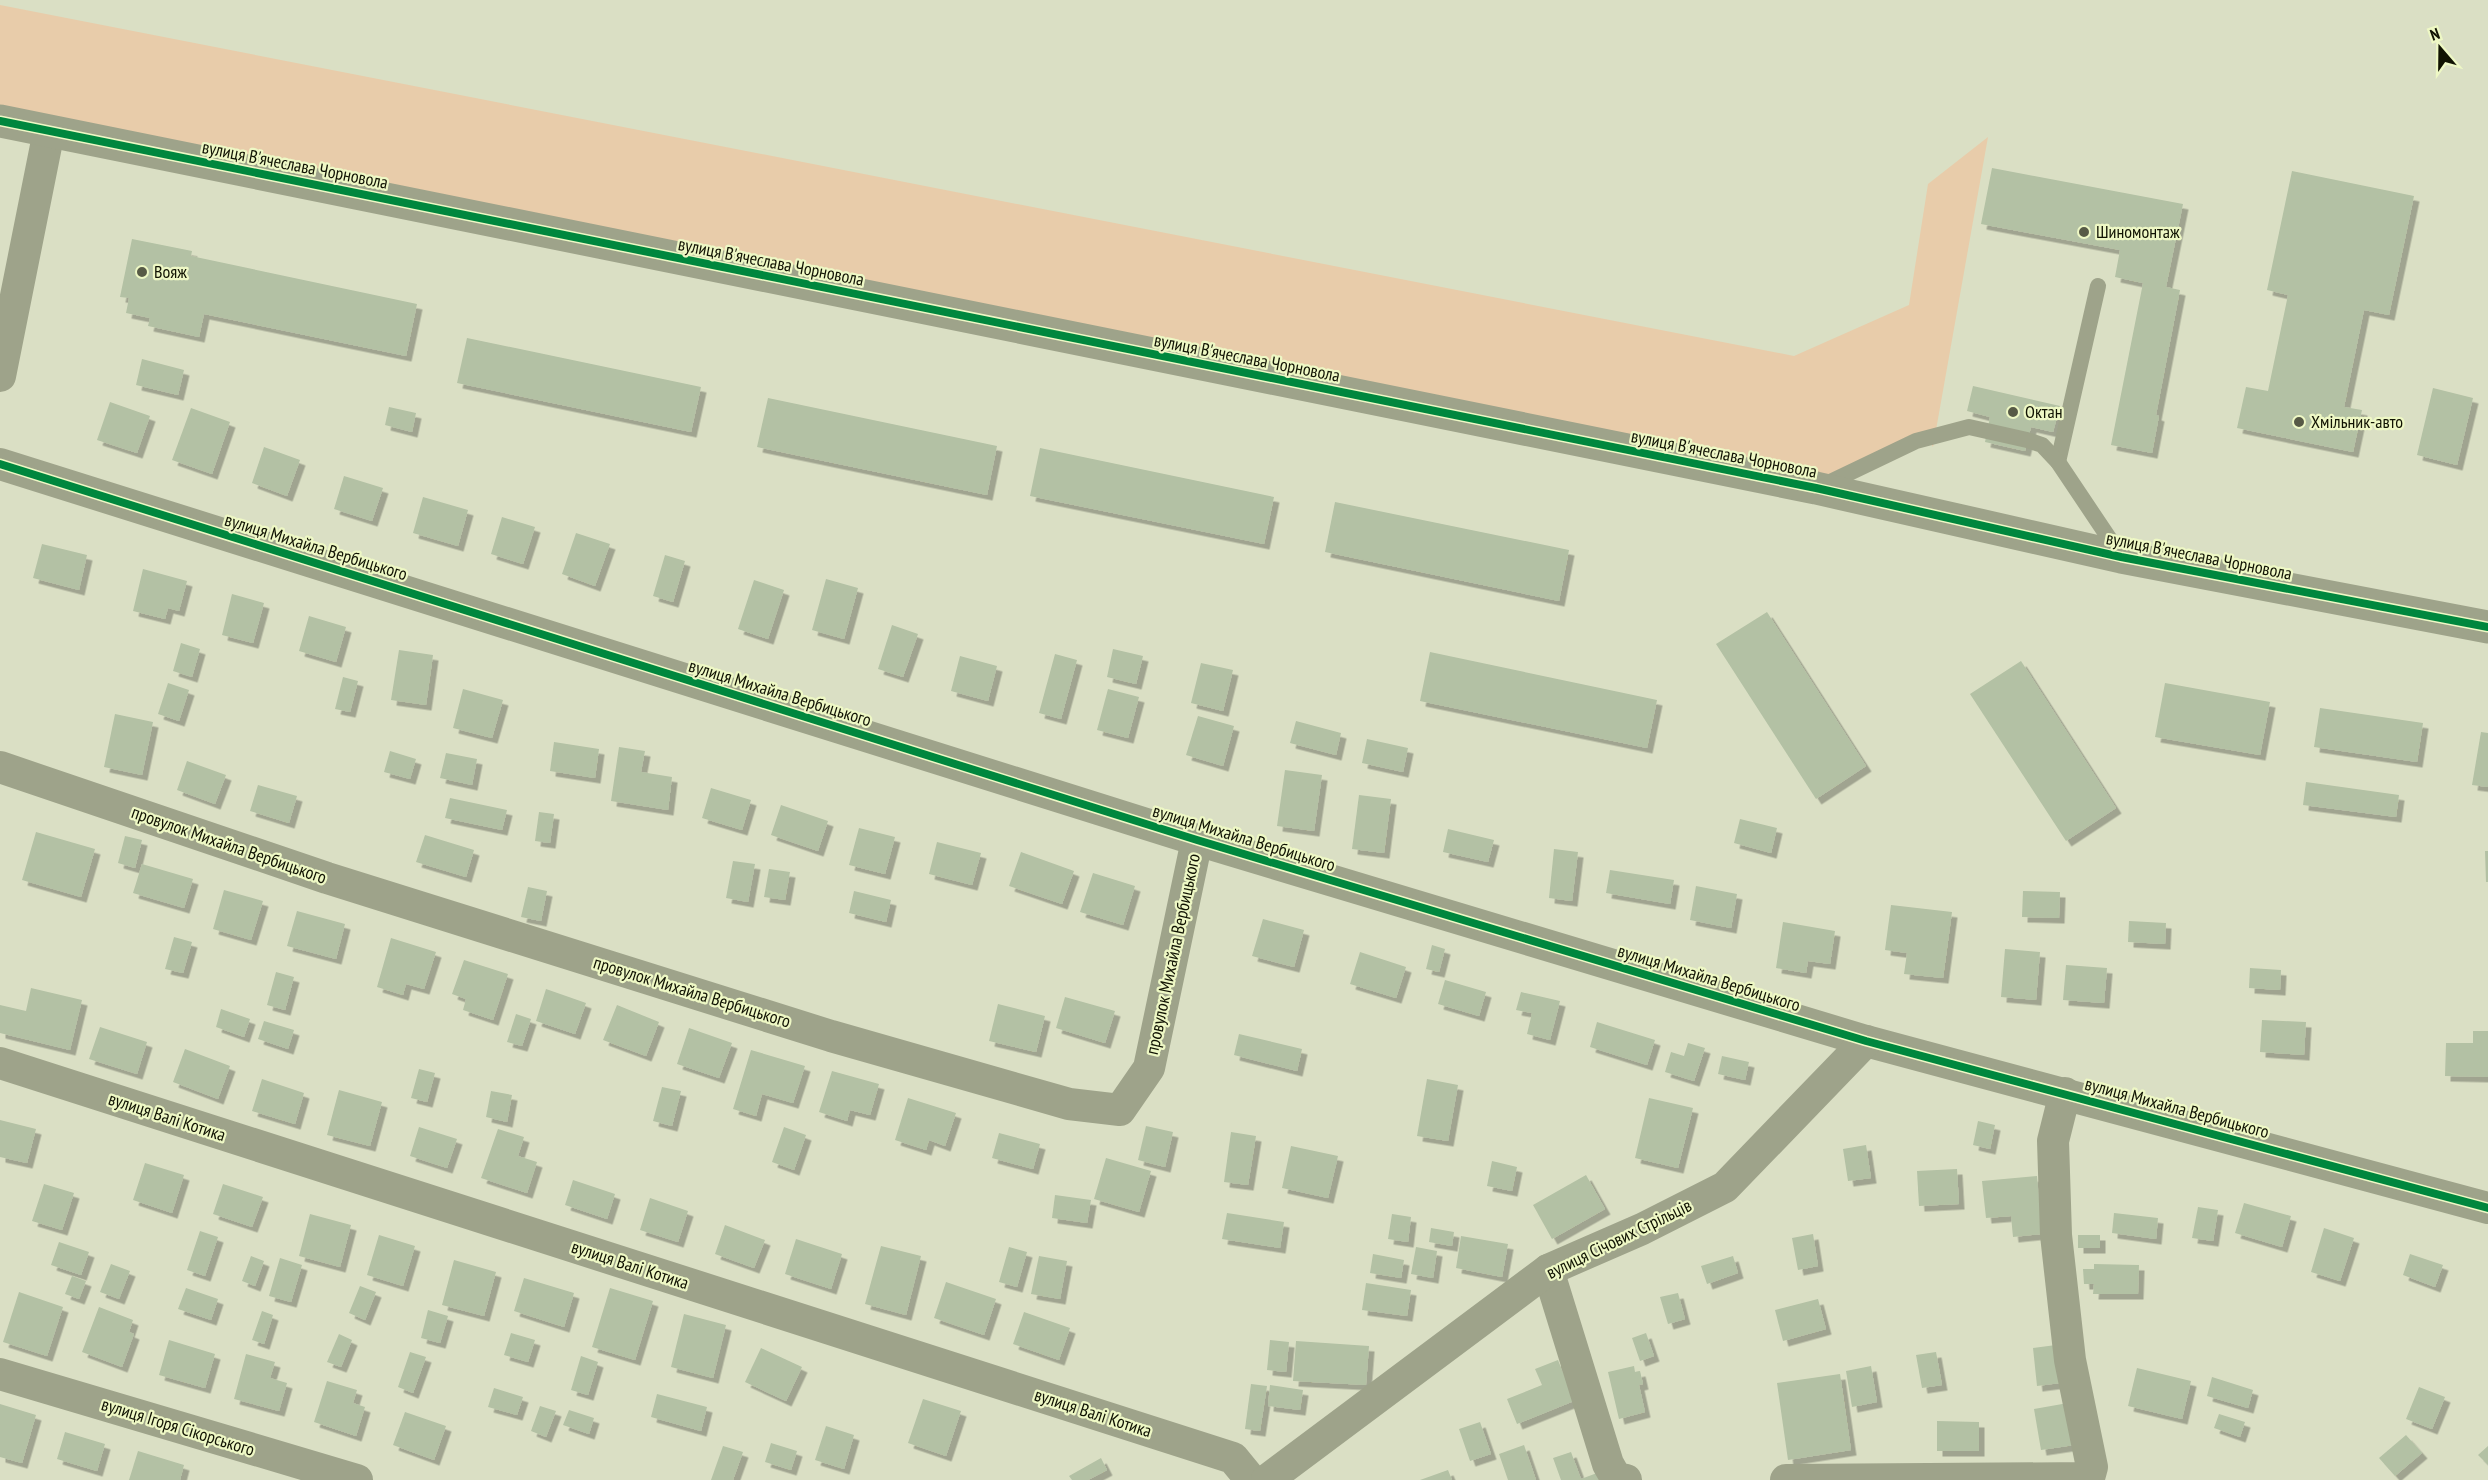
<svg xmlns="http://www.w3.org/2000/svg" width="2488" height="1480" font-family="'PT Sans Narrow',sans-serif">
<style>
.green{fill:#e8ccaa}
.building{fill:#b3c1a4;filter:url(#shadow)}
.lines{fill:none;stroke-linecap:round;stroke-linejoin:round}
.service{stroke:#9ea38a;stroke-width:16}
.minor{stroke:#9ea38a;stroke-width:32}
.tertiary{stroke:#9ea38a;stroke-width:33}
.cycleway-casing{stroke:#eef8c5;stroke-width:11}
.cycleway{stroke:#00873e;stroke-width:8}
.poi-dot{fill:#575a46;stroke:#eef8c5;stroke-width:2}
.labels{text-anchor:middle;stroke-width:4.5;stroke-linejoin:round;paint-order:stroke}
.street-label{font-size:18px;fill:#101202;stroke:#eef8c5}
.poi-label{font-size:18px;fill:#101202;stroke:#eef8c5;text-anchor:start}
</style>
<defs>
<filter id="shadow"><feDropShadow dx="5.5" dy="5.5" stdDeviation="0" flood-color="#0004"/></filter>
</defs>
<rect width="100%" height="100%" fill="#dadfc4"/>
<path class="green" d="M0,5L1794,356L1909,305L1928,184L1988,137L1933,447L1928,438L1816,488L0,121Z"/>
<g class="building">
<path d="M1992,168L2183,204L2166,287L2180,290L2156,415L2159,416L2152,453L2111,445L2143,283L2115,277L2120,250L1981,224Z"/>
<path d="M2292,171L2414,196L2389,315L2364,310L2344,407L2362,410L2353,452L2237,428L2246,387L2268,391L2288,295L2267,290Z"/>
<path d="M132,239L192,251L191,256L417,304L406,356L204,314L199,337L148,326L150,318L126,313L129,298L120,297Z"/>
<path d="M467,338L701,387L691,432L457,383Z"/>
<path d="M142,359L184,370L178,395L136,385Z"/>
<path d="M1973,386L2060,406L2053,432L2031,427L2025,451L1985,442L1990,417L1967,411Z"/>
<path d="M2433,388L2473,398L2457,465L2417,455Z"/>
<path d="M768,398L997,446L987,495L757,447Z"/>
<path d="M110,402L150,416L137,453L97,440Z"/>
<path d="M389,407L416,413L412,432L385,425Z"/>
<path d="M191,408L230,422L212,474L172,460Z"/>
<path d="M264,447L300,460L287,496L252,483Z"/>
<path d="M1040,448L1274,497L1264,544L1030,496Z"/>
<path d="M344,476L383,488L372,521L334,509Z"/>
<path d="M423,497L468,510L458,546L413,533Z"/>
<path d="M1335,502L1569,550L1559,601L1325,552Z"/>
<path d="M502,517L535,527L523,564L491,554Z"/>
<path d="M576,533L610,544L595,586L562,574Z"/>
<path d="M42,544L87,555L79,590L33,578Z"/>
<path d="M665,555L685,561L673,602L653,596Z"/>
<path d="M143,569L187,581L179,611L168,608L165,619L133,611Z"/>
<path d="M826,579L858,588L844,639L812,630Z"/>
<path d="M754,580L784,590L768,639L738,629Z"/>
<path d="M232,594L264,603L253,643L222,635Z"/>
<path d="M1767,612L1866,766L1816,799L1716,644Z"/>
<path d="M309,616L346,627L336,662L299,651Z"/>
<path d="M892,625L918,634L903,677L878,669Z"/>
<path d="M181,643L200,649L192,677L173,671Z"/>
<path d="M1113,649L1143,656L1136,684L1107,677Z"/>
<path d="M399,650L433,655L426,705L391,700Z"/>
<path d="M1430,652L1657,700L1647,748L1420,701Z"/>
<path d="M1055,654L1077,660L1061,719L1039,713Z"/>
<path d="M960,656L997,666L988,701L951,691Z"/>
<path d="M2021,661L2116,808L2066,841L1970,694Z"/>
<path d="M1201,663L1233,670L1223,711L1191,703Z"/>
<path d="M343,677L358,681L350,712L335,709Z"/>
<path d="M168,683L189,690L179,721L158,714Z"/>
<path d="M2165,683L2270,702L2260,755L2155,737Z"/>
<path d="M463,689L503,700L492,738L453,728Z"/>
<path d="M1108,689L1139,697L1128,738L1097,730Z"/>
<path d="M2320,708L2423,723L2417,762L2314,747Z"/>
<path d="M115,714L153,722L142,775L104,767Z"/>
<path d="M1198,716L1234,726L1223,766L1186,755Z"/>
<path d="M1296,721L1341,733L1336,755L1290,743Z"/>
<path d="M2481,732L2488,733V787L2472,785Z"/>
<path d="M1367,739L1408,748L1403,772L1362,763Z"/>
<path d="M554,742L599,749L595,778L550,771Z"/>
<path d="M619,747L645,751L641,772L672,777L668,810L611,801Z"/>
<path d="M390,751L416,759L410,779L384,772Z"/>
<path d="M446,753L477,759L472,785L440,778Z"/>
<path d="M187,761L226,775L215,804L177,790Z"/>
<path d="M1285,770L1322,775L1314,831L1277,826Z"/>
<path d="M2306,782L2399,795L2396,817L2303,805Z"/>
<path d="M258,785L297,796L289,823L250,811Z"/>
<path d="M711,788L751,800L742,830L702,818Z"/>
<path d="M1359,795L1391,799L1384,853L1352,849Z"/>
<path d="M450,798L507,810L502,830L445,818Z"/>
<path d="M781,805L828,821L818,851L771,835Z"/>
<path d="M539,812L554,814L550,843L535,841Z"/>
<path d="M1740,819L1777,828L1771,853L1734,843Z"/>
<path d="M859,828L895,837L885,874L849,865Z"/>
<path d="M1448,829L1494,840L1488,862L1443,852Z"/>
<path d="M36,832L95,849L81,897L22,880Z"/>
<path d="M425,835L474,850L466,877L416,862Z"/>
<path d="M125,836L142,840L135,868L118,863Z"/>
<path d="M937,842L981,853L972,885L929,874Z"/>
<path d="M1554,849L1578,852L1572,901L1549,898Z"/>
<path d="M2485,851H2488V882H2486Z"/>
<path d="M1021,852L1074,871L1062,904L1009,886Z"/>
<path d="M733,861L755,864L748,902L726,898Z"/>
<path d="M142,864L193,879L184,908L133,893Z"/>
<path d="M769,869L790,872L785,900L764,897Z"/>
<path d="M1610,870L1674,880L1670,904L1606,893Z"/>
<path d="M1093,873L1135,886L1123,925L1080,912Z"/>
<path d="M1696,886L1737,894L1731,928L1690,920Z"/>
<path d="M528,887L547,891L541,921L521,917Z"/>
<path d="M224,890L263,901L251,940L213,929Z"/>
<path d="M854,891L891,900L886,922L849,913Z"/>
<path d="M2023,891L2060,892L2059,918L2022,917Z"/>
<path d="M1891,905L1952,912L1943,978L1904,974L1907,953L1885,950Z"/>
<path d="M297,911L345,924L336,959L287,946Z"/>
<path d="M1263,919L1304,930L1294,967L1252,956Z"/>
<path d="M2129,921L2166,923L2165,944L2128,942Z"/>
<path d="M1783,922L1835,931L1830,964L1808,961L1806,973L1776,968Z"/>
<path d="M174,937L192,942L183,973L165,969Z"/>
<path d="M391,938L436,952L424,989L406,984L403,995L377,987Z"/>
<path d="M1432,945L1445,949L1439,972L1426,969Z"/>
<path d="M2005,949L2040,952L2036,1000L2001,997Z"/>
<path d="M1360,952L1406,967L1396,998L1350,984Z"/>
<path d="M464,960L508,974L493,1020L463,1010L466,999L452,994Z"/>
<path d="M2066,965L2107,968L2104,1003L2063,1000Z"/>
<path d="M2250,968L2281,970L2280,990L2249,988Z"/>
<path d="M276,972L294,977L285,1010L267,1005Z"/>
<path d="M1445,980L1486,992L1479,1016L1438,1004Z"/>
<path d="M31,988L82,1000L70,1050L0,1033V1005L26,1011Z"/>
<path d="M546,989L586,1003L575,1034L536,1021Z"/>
<path d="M1521,992L1560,1001L1550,1040L1527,1034L1532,1013L1516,1010Z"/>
<path d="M1065,997L1115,1011L1105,1043L1056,1028Z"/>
<path d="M998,1004L1045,1016L1036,1052L989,1041Z"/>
<path d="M617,1005L659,1022L646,1056L603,1040Z"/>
<path d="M221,1009L250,1019L244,1037L216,1027Z"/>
<path d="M516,1014L531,1019L522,1046L507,1042Z"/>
<path d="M2262,1020L2306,1022L2304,1055L2260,1052Z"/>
<path d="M264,1021L294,1030L288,1049L258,1039Z"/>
<path d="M1597,1022L1655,1040L1647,1065L1590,1047Z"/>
<path d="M100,1027L147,1042L137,1074L89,1059Z"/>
<path d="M689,1028L732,1043L719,1078L677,1064Z"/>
<path d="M2473,1031H2488V1077L2445,1076L2446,1043H2473Z"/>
<path d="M1239,1034L1302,1049L1297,1071L1234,1055Z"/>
<path d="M1688,1043L1705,1048L1694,1081L1665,1072L1671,1052L1684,1056Z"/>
<path d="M185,1049L230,1066L218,1099L173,1082Z"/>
<path d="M751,1050L805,1066L793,1103L762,1094L756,1116L733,1109Z"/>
<path d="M1722,1056L1749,1062L1745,1080L1718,1074Z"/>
<path d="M419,1069L435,1073L427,1102L411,1098Z"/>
<path d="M832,1071L879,1084L870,1115L850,1110L847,1121L819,1112Z"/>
<path d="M262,1079L304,1093L295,1124L252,1111Z"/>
<path d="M1427,1079L1458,1085L1448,1141L1417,1136Z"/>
<path d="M662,1087L681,1091L672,1126L653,1121Z"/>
<path d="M339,1090L382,1102L370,1146L327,1135Z"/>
<path d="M491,1091L512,1095L507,1122L486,1117Z"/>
<path d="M908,1098L956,1113L945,1146L929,1140L926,1150L895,1140Z"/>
<path d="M1649,1098L1693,1108L1678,1168L1635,1158Z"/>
<path d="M0,1120L36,1129L27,1163L0,1157Z"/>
<path d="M1978,1121L1995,1125L1990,1149L1973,1145Z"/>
<path d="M1146,1126L1173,1132L1165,1167L1138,1160Z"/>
<path d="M419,1127L457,1139L447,1168L410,1156Z"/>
<path d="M784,1127L806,1135L794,1170L772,1162Z"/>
<path d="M498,1129L524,1137L518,1156L537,1162L527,1193L481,1178Z"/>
<path d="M1231,1132L1256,1136L1248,1185L1224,1182Z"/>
<path d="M999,1133L1040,1144L1033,1169L992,1158Z"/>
<path d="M1866,1145L1871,1178L1848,1181L1843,1149Z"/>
<path d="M1291,1146L1338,1156L1328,1198L1282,1188Z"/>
<path d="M1106,1158L1151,1171L1139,1212L1094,1199Z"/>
<path d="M1492,1161L1517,1167L1512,1191L1487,1186Z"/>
<path d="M145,1163L184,1175L172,1213L133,1200Z"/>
<path d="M1957,1169L1959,1204L1919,1206L1917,1171Z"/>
<path d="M1586,1175L1605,1209L1552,1239L1533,1205Z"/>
<path d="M2037,1176L2042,1234L2013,1237L2011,1216L1986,1218L1982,1181Z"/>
<path d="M573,1180L615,1194L607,1219L565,1205Z"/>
<path d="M44,1184L74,1193L62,1230L32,1221Z"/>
<path d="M223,1184L263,1197L252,1227L213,1214Z"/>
<path d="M1055,1195L1091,1200L1087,1223L1052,1218Z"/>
<path d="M650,1198L688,1211L678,1242L640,1230Z"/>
<path d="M2244,1203L2291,1216L2282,1247L2235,1233Z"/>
<path d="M2198,1207L2218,1210L2213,1241L2192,1238Z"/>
<path d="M1227,1213L1284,1222L1280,1248L1222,1239Z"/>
<path d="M2114,1213L2158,1218L2156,1239L2112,1233Z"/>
<path d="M310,1214L351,1225L340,1267L299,1256Z"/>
<path d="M1392,1214L1411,1217L1408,1242L1388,1239Z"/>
<path d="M725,1225L765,1240L754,1268L715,1254Z"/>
<path d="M1431,1228L1454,1232L1452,1246L1429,1242Z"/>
<path d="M2324,1228L2354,1238L2340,1281L2311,1272Z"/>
<path d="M200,1231L218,1237L205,1276L187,1270Z"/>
<path d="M1813,1234L1818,1266L1798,1270L1792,1238Z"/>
<path d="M379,1235L415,1246L403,1286L367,1275Z"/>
<rect x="2078" y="1235" width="22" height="13"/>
<path d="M1461,1236L1508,1244L1502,1277L1456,1268Z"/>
<path d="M796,1239L842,1254L831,1289L785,1274Z"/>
<path d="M59,1242L89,1252L81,1275L51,1265Z"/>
<path d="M881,1246L921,1256L906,1315L865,1304Z"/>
<path d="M1009,1247L1027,1252L1017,1287L999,1282Z"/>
<path d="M1416,1247L1437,1251L1433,1278L1411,1274Z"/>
<path d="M1373,1254L1404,1260L1401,1278L1370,1273Z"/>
<path d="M2410,1254L2443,1265L2435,1287L2403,1275Z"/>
<path d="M251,1256L264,1261L255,1286L242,1281Z"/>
<path d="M1039,1256L1067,1261L1060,1299L1031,1294Z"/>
<path d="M1733,1256L1738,1273L1707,1284L1701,1266Z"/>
<path d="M280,1258L302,1265L291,1302L269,1296Z"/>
<path d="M454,1260L496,1272L484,1316L442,1305Z"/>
<path d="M111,1264L130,1271L119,1299L100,1292Z"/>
<path d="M2094,1264L2139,1265L2138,1294H2093L2094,1284H2084L2083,1269H2094Z"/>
<path d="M72,1276L86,1281L79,1299L65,1294Z"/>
<path d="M524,1278L574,1293L564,1327L514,1311Z"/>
<path d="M946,1282L996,1299L984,1335L934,1318Z"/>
<path d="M1366,1283L1411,1290L1407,1316L1362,1310Z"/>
<path d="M360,1286L376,1292L365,1320L349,1313Z"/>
<path d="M186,1288L218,1299L211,1320L178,1309Z"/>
<path d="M610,1288L653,1301L635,1360L592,1347Z"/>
<path d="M19,1292L63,1307L47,1356L3,1342Z"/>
<path d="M1678,1293L1685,1319L1668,1324L1660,1297Z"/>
<path d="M1818,1299L1826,1329L1783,1341L1775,1310Z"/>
<path d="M99,1307L133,1320L129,1332L134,1334L122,1367L82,1352Z"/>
<path d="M428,1310L448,1316L440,1343L421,1338Z"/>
<path d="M262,1311L273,1315L264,1344L252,1340Z"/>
<path d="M1024,1312L1070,1328L1059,1360L1013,1344Z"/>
<path d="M684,1314L726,1325L713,1378L671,1367Z"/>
<path d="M511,1333L535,1340L528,1362L504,1355Z"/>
<path d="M1646,1333L1654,1356L1640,1361L1632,1338Z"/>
<path d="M339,1334L352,1340L341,1367L327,1362Z"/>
<path d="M169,1340L215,1354L205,1388L159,1375Z"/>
<path d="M1270,1340L1289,1342L1286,1372L1267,1370Z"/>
<path d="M1296,1341L1369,1346L1366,1385L1293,1381Z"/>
<path d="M2056,1345L2060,1383L2037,1386L2033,1348Z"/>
<path d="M761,1348L802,1367L786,1401L745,1382Z"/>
<path d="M410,1352L426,1357L413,1393L398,1387Z"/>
<path d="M1936,1352L1942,1385L1922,1388L1916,1355Z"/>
<path d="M246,1354L275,1362L270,1378L287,1383L279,1411L234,1399Z"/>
<path d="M581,1356L598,1362L588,1395L571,1390Z"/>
<path d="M1558,1360L1574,1401L1517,1424L1507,1399L1542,1385L1535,1369Z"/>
<path d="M1634,1366L1635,1372L1640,1371L1643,1384L1639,1385L1645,1412L1619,1419L1608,1372Z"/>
<path d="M1871,1366L1877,1402L1852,1407L1846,1371Z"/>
<path d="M2137,1368L2191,1381L2182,1419L2128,1406Z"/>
<path d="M1840,1374L1851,1450L1788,1460L1777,1383Z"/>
<path d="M2212,1377L2253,1390L2248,1408L2207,1396Z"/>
<path d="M327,1381L357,1390L353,1403L365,1407L356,1436L314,1422Z"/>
<path d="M1251,1384L1267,1386L1260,1431L1245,1429Z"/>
<path d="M1270,1385L1303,1390L1300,1410L1268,1406Z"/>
<path d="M2419,1387L2445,1397L2432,1429L2406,1419Z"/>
<path d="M494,1388L523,1397L517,1415L488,1407Z"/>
<path d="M657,1394L707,1407L701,1431L651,1417Z"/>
<path d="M923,1399L961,1411L946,1456L908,1443Z"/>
<path d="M2068,1403L2074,1445L2041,1450L2034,1409Z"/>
<path d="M0,1404L36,1415L22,1463L0,1457Z"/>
<path d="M540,1406L556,1411L546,1437L531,1431Z"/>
<path d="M569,1410L594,1418L589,1434L563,1425Z"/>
<path d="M405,1412L446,1426L434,1460L393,1445Z"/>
<path d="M2219,1414L2245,1422L2240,1437L2214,1428Z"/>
<path d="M1937,1421L1979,1422V1451H1937Z"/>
<path d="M1480,1422L1491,1454L1470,1461L1459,1429Z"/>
<path d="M826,1426L854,1435L844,1469L815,1460Z"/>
<path d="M65,1432L105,1444L97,1471L57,1459Z"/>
<path d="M2406,1435L2422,1453L2395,1476L2379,1458Z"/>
<path d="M771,1443L797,1451L791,1470L765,1462Z"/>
<path d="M1524,1445L1536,1480H1508L1499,1454Z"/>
<path d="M723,1446L743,1452L733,1480H711Z"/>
<path d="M2488,1446V1465L2478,1455Z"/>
<path d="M138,1451L184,1465L180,1480H129Z"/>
<path d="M1571,1452L1581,1479L1597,1473L1599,1480H1561L1553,1458Z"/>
<path d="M1101,1458L1107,1470L1088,1480H1072L1069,1476Z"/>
<path d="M1448,1470L1452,1480H1420Z"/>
</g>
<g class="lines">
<g class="service">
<path d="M2058,462L2098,286"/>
<path d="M1822,486L1916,441L1969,427L2027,440L2042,445L2058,462L2121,556"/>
</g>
<g class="minor">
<path d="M0,376L49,131"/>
<path d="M0,464L1197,840L1866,1041L2488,1208"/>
<path d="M0,767L327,878L831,1036L1069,1104L1120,1110L1149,1068L1197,840"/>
<path d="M0,1063L1233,1458L1251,1480"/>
<path d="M1548,1270L1608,1464L1616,1478L1626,1480"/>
<path d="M0,1374L357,1480"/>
<path d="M1267,1480L1548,1270L1642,1229L1725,1187L1866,1041"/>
<path d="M1786,1480L2089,1478L2092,1467L2070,1360L2056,1235L2053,1141L2065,1093"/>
</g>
<path class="tertiary" d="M0,121L1816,488L2121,557L2488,627"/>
<g class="cycleway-casing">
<g id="cycleway">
<path d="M0,121L1816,488L2121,557L2488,627"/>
<path d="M0,464L1197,840L1866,1041L2488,1208"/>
</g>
</g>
<use href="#cycleway" class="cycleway"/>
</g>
<g class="poi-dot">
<circle cx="2084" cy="232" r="6"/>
<circle cx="142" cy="272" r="6"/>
<circle cx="2013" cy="412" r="6"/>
<circle cx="2299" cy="422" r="6"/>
</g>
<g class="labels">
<g class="street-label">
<text transform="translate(295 165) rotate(11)" y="6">вулиця В'ячеслава Чорновола</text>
<text transform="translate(771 262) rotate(11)" y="6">вулиця В'ячеслава Чорновола</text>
<text transform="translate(1247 358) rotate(11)" y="6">вулиця В'ячеслава Чорновола</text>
<text transform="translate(1724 454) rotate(11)" y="6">вулиця В'ячеслава Чорновола</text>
<text transform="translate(316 547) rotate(17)" y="6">вулиця Михайла Вербицького</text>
<text transform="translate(2199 556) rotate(11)" y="6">вулиця В'ячеслава Чорновола</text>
<text transform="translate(780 693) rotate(17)" y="6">вулиця Михайла Вербицького</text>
<text transform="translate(1244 838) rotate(17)" y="6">вулиця Михайла Вербицького</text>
<text transform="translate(229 845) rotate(19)" y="6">провулок Михайла Вербицького</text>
<text transform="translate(1173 954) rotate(-78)" y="6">провулок Михайла Вербицького</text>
<text transform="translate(1709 978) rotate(17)" y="6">вулиця Михайла Вербицького</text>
<text transform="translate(692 992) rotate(17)" y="6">провулок Михайла Вербицького</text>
<text transform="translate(2177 1108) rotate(15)" y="6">вулиця Михайла Вербицького</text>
<text transform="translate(167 1117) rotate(18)" y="6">вулиця Валі Котика</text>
<text transform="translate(1619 1239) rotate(-26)" y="6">вулиця Січових Стрільців</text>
<text transform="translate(630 1265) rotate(18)" y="6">вулиця Валі Котика</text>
<text transform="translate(1093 1413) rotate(18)" y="6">вулиця Валі Котика</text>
<text transform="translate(178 1427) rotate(17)" y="6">вулиця Ігоря Сікорського</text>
</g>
<g class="poi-label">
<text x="2096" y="238">Шиномонтаж</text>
<text x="154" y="278">Вояж</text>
<text x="2025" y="418">Октан</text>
<text x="2311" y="428">Хмільник-авто</text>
</g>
</g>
<g transform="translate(2440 48) rotate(340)" stroke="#eef8c5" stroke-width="4.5" paint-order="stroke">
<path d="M0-4.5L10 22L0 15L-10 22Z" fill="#101202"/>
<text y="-9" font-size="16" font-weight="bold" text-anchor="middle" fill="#101202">N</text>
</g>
</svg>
